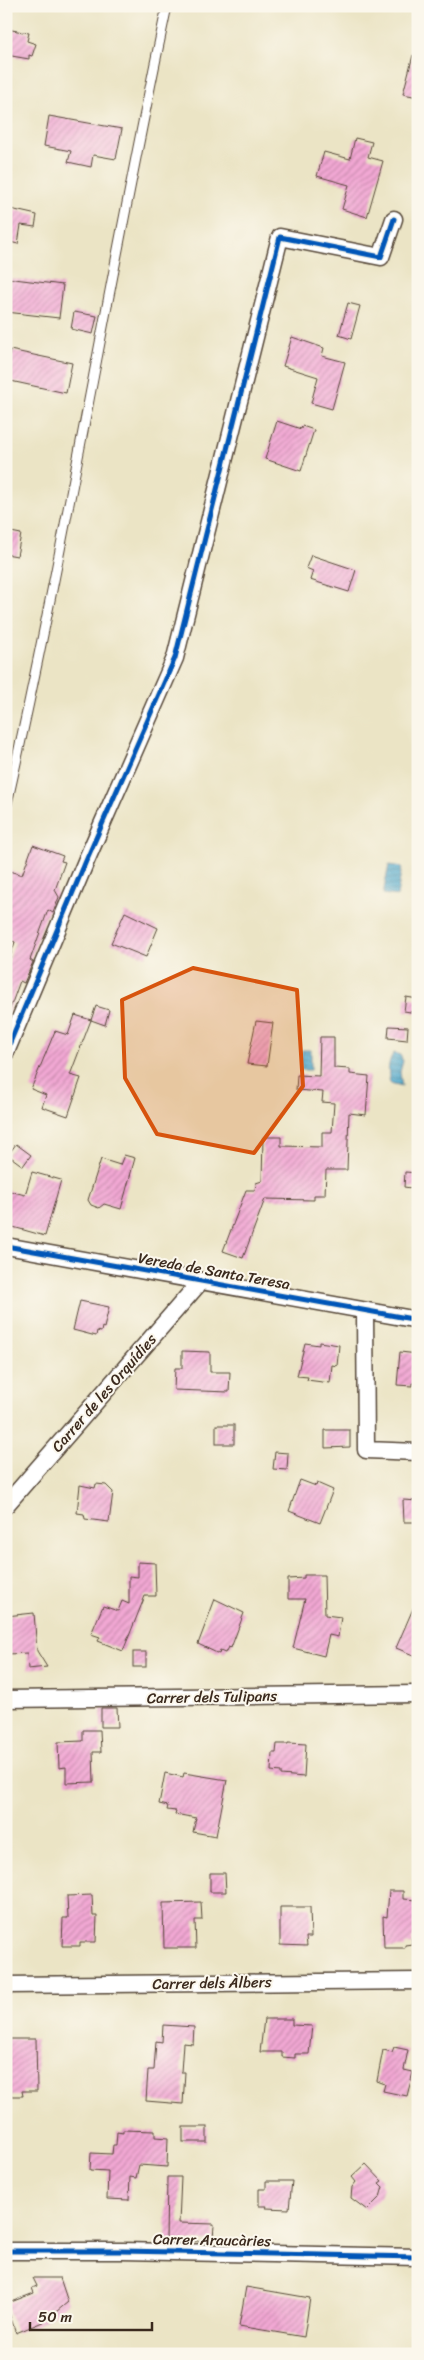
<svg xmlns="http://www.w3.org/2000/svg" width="424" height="2360" font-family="Sriracha,sans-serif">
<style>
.water{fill:url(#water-rules);stroke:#436874}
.building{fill:url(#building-hatch)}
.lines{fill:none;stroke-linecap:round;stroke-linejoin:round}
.lane-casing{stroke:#554637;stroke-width:11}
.street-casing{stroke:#554637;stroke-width:19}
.lane{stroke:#fff;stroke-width:9}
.street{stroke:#fff;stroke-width:16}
.cycleway-casing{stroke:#fbf7ec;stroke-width:8}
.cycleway{stroke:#0057b8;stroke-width:5}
.marked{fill:#d7540e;fill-opacity:0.2;stroke:#d7540e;stroke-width:4;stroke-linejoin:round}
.labels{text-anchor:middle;stroke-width:4;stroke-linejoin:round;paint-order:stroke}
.street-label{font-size:15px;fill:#3b2a1e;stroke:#fbf7ec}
</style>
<defs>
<pattern id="water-rules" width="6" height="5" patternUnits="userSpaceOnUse" patternTransform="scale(1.25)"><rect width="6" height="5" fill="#4ba5c9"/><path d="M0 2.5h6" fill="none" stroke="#4087a3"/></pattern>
<pattern id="building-hatch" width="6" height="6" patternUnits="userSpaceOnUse" patternTransform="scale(1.25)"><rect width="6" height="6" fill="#f2a8d4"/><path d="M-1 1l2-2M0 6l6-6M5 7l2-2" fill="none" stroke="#c589ab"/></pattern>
</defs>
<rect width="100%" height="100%" fill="#fbf7ec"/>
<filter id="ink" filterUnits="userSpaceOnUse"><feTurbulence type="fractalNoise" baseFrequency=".02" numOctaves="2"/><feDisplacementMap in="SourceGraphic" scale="10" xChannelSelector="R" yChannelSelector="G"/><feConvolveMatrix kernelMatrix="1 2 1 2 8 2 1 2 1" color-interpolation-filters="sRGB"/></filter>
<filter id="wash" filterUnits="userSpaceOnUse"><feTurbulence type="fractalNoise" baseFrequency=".0096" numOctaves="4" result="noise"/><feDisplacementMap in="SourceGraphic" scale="20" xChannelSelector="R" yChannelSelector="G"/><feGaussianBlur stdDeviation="1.12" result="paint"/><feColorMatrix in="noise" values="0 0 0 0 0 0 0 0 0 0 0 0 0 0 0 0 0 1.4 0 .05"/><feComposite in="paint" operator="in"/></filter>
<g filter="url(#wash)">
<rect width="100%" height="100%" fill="#ebe4c5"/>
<g class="water">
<path d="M389,865L402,867L397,896L383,894Z"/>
<path d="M302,1050H311V1070H301Z"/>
<path d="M394,1053L400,1055L403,1061L400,1072L402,1086L390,1083C388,1074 387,1061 394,1053Z"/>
</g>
<g id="blocks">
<g class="building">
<path d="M6,29L29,33L27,41L36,44L32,56L29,55V59L6,55Z"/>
<path d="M413,55L418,56V97L403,94Z"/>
<path d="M49,116L122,129L116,159L93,155L91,167L68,162L71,151L44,146Z"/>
<path d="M355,138L372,142L368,157L383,161L367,217L342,209L349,185L317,176L324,152L350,159Z"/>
<path d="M6,208L37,215L35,227L21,225L18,244L6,241Z"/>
<path d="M6,278L63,285L59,318L6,312Z"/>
<path d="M348,303L360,306L351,339L339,335Z"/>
<path d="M74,312L97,316L93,334L71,329Z"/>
<path d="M292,337L324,348L322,356L345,362L332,409L311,403L318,377L283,366Z"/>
<path d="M10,350L72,363L66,393L6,380V365Z"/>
<path d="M277,421L301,429L302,426L314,430L301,471L265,459Z"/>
<path d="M6,531L21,534L17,556L6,554Z"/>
<path d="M311,555L356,570L349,592L310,580L313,571L306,568Z"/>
<path d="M33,845L63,856L61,861L65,862L55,890L59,897L53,913L48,910L30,960L33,962L24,983L20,981L8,1014H6V969L15,942L6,939V870L22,875Z"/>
<path d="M125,912L158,928L146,957L111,943Z"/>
<path d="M406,997L418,999L417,1013L404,1011Z"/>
<path d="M96,1006L109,1010L105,1025L91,1020Z"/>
<path d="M75,1015L91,1020L70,1075L81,1078L68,1116L42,1107L46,1095L31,1089L55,1031L68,1035Z"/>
<path d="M256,1021L273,1023L267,1066L247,1064Z"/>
<path d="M389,1026L408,1027L407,1040L388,1038Z"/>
<path d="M320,1037H334V1068L350,1069V1074L369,1076L366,1115L349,1113L347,1170H326L325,1195H314V1200L265,1199L243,1258L223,1251L246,1190H255L256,1183L262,1181L263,1137H281V1146L322,1147V1132H332L334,1103L322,1102L323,1092L296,1090L297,1075L319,1076Z"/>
<path d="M16,1144L31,1155L23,1166L8,1155Z"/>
<path d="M124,1155L135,1158L121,1209L104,1204L99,1208L91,1205L88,1200L101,1159L120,1165Z"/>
<path d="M32,1172L61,1180L45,1236L6,1225V1190L25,1195Z"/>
<path d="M405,1172L418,1173V1189L404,1187Z"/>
<path d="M80,1301L109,1307L104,1328L102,1327L101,1332L97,1331L96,1336L73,1330Z"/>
<path d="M319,1342L339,1345L337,1366L332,1365L330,1383L307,1380L308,1377L297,1376L305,1343L319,1345Z"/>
<path d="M182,1351L210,1352V1372H230L229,1392L174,1390L175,1368H182Z"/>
<path d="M400,1352L418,1354V1384L412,1383V1386L397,1385Z"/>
<rect x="216" y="1425" width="18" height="19"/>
<path d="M325,1430H350V1447L325,1448Z"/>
<path d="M275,1452L288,1453L287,1470L273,1469Z"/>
<path d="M300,1480L316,1486L317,1483L333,1490L320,1523L289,1511Z"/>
<path d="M96,1484L106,1485L113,1492L109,1522L85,1519L84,1514L77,1513L80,1485L95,1488Z"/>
<path d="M403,1500L418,1501V1522H404Z"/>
<path d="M138,1562L155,1563L156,1596H145L123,1651L98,1641L100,1637L91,1634L103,1606L118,1611L122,1601L129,1604V1576L138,1577Z"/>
<path d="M304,1575H324L325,1615L341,1617L338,1637L329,1635L324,1656L293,1648L305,1599H288V1579L304,1578Z"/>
<path d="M418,1597V1657L396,1648Z"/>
<path d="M215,1599L244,1613L231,1648L228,1647L225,1653L220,1651L219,1654L198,1644Z"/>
<path d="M34,1613L37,1651L47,1667L28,1669L27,1653L8,1654L6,1616Z"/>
<rect x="133" y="1652" width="13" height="15"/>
<path d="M101,1708H117L118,1727H101Z"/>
<path d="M83,1730H100L101,1752H93L94,1782L66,1783V1767L59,1768L58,1742L83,1741Z"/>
<path d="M288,1743L306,1744L304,1777L281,1775V1772L271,1771L272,1753H276L277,1744H288Z"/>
<path d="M165,1773L183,1777L184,1773L227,1780L216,1836L193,1832L196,1818L175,1814L176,1811L167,1810L168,1806L159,1804Z"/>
<path d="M210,1873H225L226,1892H210Z"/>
<path d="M389,1891H403V1899L418,1900V1938H412V1944L405,1945V1948H384L383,1916L387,1917Z"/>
<path d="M92,1895L93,1916H97L96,1942H80V1946H62L63,1918H68L67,1896Z"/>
<path d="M201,1902L202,1920H195L196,1948H164L163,1903Z"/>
<path d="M280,1907H310L311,1937H306L307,1946L280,1945Z"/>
<path d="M264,2019H292V2025L312,2026L309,2054H295V2058L282,2057V2052H260Z"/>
<path d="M163,2025L194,2027L193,2044L183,2043L181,2072H185L183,2104L146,2101L148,2070H154L156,2041L162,2042Z"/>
<path d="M6,2039H36L37,2091H22L23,2096H6Z"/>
<path d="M394,2047L408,2050L404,2070L413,2072L407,2096L383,2091L385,2084L377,2081L383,2050L392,2052Z"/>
<rect x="183" y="2127" width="24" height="15"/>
<path d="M123,2130L155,2131V2137L168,2138L167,2167L139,2165L136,2178L130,2177L129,2200L107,2199L108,2171L90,2170L91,2153L112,2154L113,2145H116L117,2132L123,2133Z"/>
<path d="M366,2164L382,2181L379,2183L383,2187L380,2197L367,2210L351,2198L352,2187L356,2182L352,2177Z"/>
<path d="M167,2177H181L179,2223L214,2224L213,2241H166Z"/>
<path d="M266,2181H292L289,2209L266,2208L267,2206H259V2189H266Z"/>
<path d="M33,2278H60L68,2302L45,2321L16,2333L6,2304L34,2293L32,2288L37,2286Z"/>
<path d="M246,2287L310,2298L304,2337L239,2326Z"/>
</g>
</g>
</g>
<g filter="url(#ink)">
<use href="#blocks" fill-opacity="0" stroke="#554637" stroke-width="1"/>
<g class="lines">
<g class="lane-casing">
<path id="lane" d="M6,808C66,542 110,273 167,6"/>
</g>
<g class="street-casing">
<g id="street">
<path d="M6,1052L86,861L175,658L280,237L381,257L394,219"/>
<path d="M6,1246L418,1320"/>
<path d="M365,1311L366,1450L418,1452"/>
<path d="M6,1505L201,1281"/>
<path d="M6,1699L418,1694"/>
<path d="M6,1985L418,1981"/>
<path d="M6,2251H122L418,2257"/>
</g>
</g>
<use href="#lane" class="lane"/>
<use href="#street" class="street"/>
<g class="cycleway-casing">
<g id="cycleway">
<path d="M6,1052L86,861L175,658L280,237L381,257L394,219"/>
<path d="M6,1246L418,1320"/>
<path d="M6,2251H122L418,2257"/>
</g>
</g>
<use href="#cycleway" class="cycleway"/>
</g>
</g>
<path class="marked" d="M193,968L297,990L303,1086L254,1153L157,1134L125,1078L122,1000Z"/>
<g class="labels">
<g class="street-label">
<text transform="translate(214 1271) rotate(10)" y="5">Vereda de Santa Teresa</text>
<text transform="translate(104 1393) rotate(-49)" y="5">Carrer de les Orquídies</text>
<text transform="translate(212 1697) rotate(-1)" y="5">Carrer dels Tulipans</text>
<text transform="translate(212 1983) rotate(-1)" y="5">Carrer dels Àlbers</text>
<text transform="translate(212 2240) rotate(1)" y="5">Carrer Araucàries</text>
</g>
</g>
<rect width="424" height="2360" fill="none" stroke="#fbf7ec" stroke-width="25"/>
<path d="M30 2322v8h122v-8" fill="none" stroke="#3b2a1e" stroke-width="2.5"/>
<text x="38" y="2322" font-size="15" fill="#3b2a1e" stroke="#fbf7ec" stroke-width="4" paint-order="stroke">50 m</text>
</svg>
